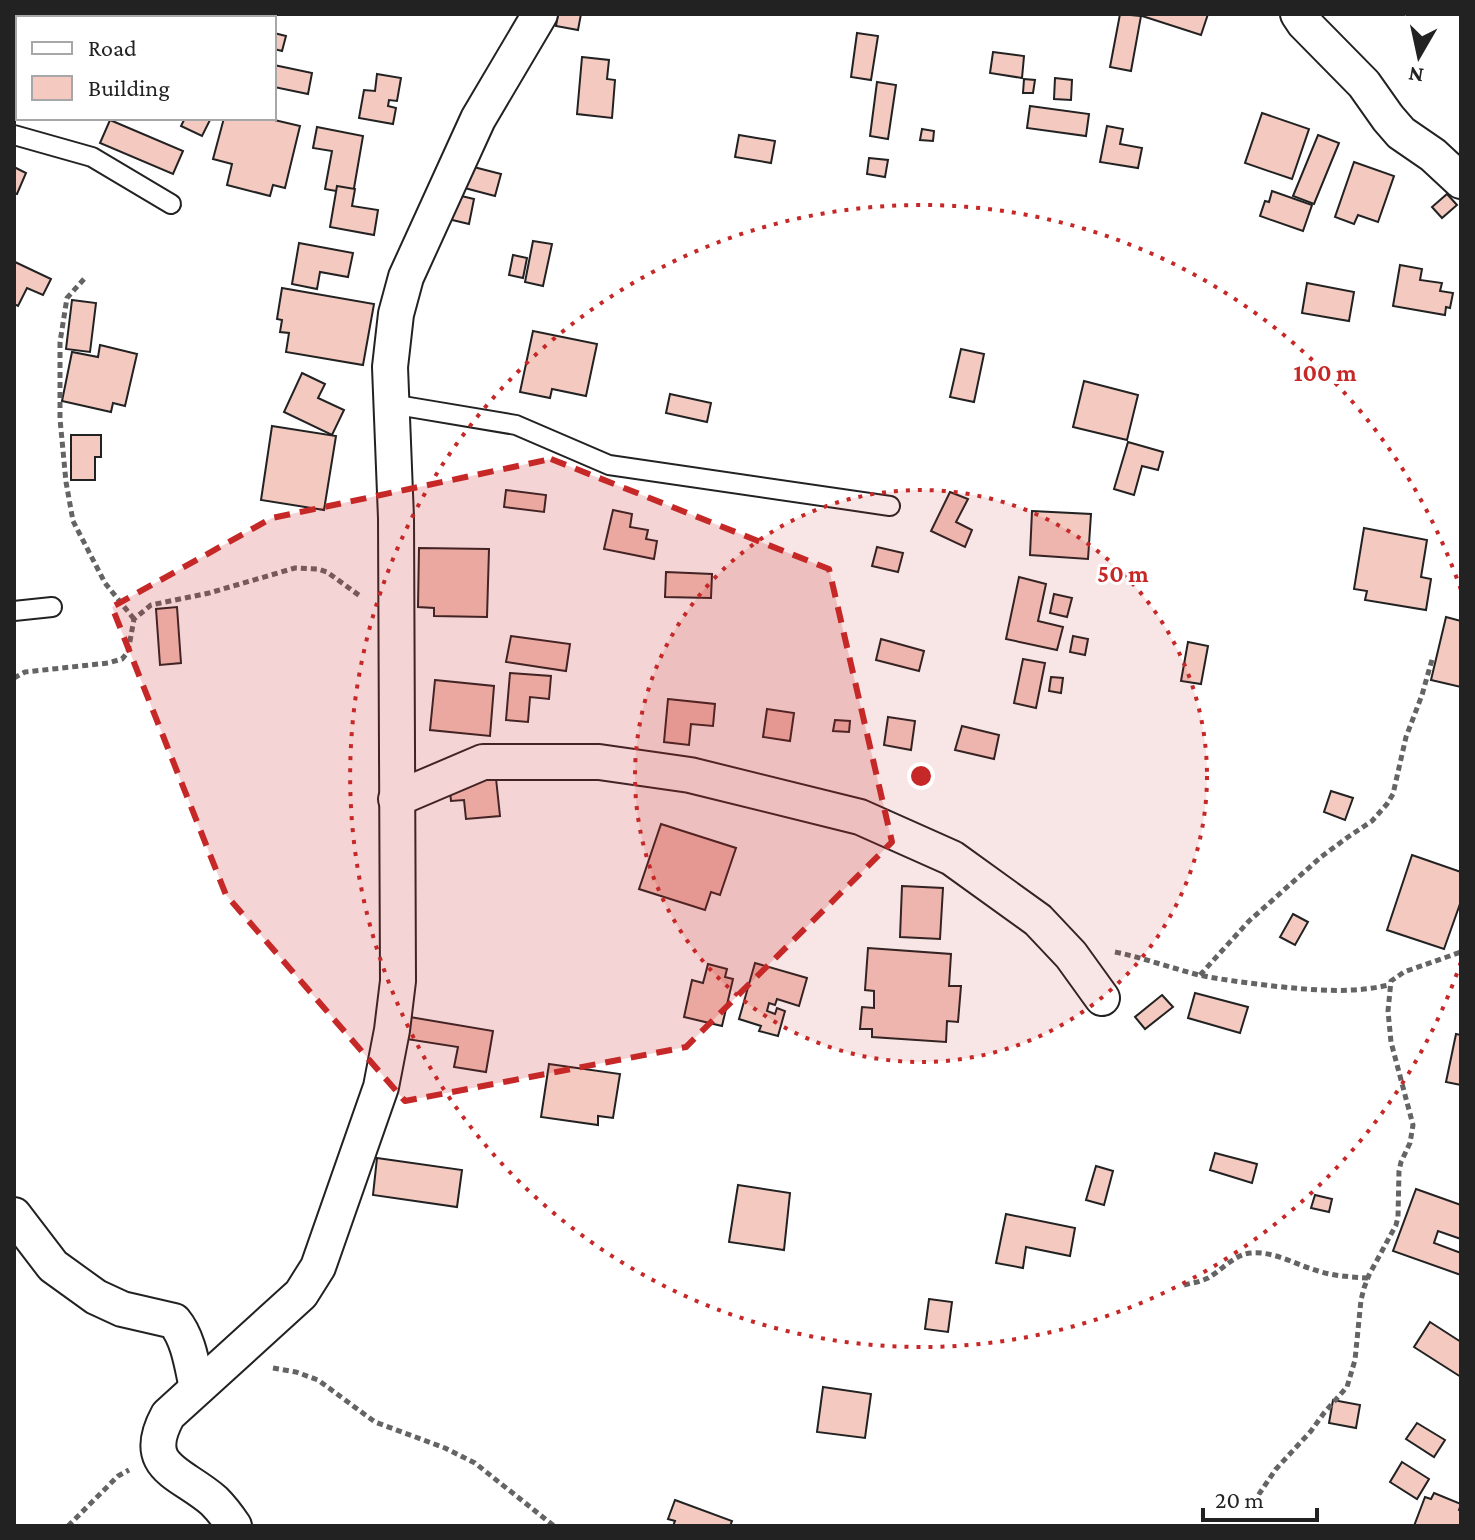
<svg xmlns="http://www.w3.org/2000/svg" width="1475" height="1540" font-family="'Crimson Pro',serif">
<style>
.building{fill:#f3c9c0;stroke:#222;stroke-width:2}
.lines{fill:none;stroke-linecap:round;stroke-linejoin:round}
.service-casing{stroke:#222;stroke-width:22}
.minor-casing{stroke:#222;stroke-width:38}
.path{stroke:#646464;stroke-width:5;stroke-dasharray:6 4;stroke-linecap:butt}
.service{stroke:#fff;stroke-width:18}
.minor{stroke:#fff;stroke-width:34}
.marked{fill:#c62828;fill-opacity:0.2;stroke:#c62828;stroke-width:6;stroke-dasharray:16 10;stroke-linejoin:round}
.ring{fill:none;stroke:#c62828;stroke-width:4;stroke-dasharray:4 8}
.centre{fill:#c62828;stroke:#fff;stroke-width:4}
.ring-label{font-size:24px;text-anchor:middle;font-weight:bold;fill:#c62828;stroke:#fff;stroke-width:6;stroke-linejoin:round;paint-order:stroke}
</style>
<rect width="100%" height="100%" fill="#fff"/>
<g class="building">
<path d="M558,14H581L578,30L556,26Z"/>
<path d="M1120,14L1141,16L1131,71L1110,67Z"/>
<path d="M1136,14H1208L1201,35Z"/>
<path d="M274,33L286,36L282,51L274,49Z"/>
<path d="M857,33L878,36L871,80L851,77Z"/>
<path d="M993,52L1024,56L1022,78L990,73Z"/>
<path d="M582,57L609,60L607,79L615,80L612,118L577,114Z"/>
<path d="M274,65L312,73L308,94L274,87Z"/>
<path d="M377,74L401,78L397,101L389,100L388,106L396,108L393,124L359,118L364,90L375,91Z"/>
<path d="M1055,78L1072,80L1071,100L1054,99Z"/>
<path d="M1024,79L1035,80L1033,93H1023Z"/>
<path d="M877,82L896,85L888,139L870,136Z"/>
<path d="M1030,106L1089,114L1086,136L1027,128Z"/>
<path d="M1262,113L1309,129L1292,179L1245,163Z"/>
<path d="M185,118H211L202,136L181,126Z"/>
<path d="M224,118H266L300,126L285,188L273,185L270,196L227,185L232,164L213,159Z"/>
<path d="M110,120L183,151L173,174L100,143Z"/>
<path d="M1107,126L1123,129L1120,144L1142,148L1138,168L1100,162Z"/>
<path d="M317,127L363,136L353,194L325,189L332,151L313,148Z"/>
<path d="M922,129L934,131L933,141L920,140Z"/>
<path d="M739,135L775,141L771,163L735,157Z"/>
<path d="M1318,135L1339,143L1314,204L1293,196Z"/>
<path d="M869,158L888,160L885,177L867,174Z"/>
<path d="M1354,162L1394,176L1378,222L1358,215L1354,224L1335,217Z"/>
<path d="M462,164L501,174L495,196L457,186Z"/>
<path d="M14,167L26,173L17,194L14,193Z"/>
<path d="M337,186L355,189L352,206L378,210L374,235L330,227Z"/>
<path d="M1272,191L1312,205L1303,231L1260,216L1265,201L1269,202Z"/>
<path d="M453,194L474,199L469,224L448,219Z"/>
<path d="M1447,194L1457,205L1442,218L1432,207Z"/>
<path d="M533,241L552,244L543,286L525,282Z"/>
<path d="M299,243L353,253L348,277L320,272L317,289L292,284Z"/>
<path d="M513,255L527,258L523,278L509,275Z"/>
<path d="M15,262L51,279L43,295L27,288L18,306L14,304Z"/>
<path d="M1400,265L1422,269L1420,280L1442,283L1440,291L1453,293L1450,308L1446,307L1445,315L1393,306Z"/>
<path d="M1307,283L1354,292L1349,321L1302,313Z"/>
<path d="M282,288L374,304L363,365L286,352L289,333L280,332L282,320L277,319Z"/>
<path d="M72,300L96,303L90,352L66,349Z"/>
<path d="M533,331L597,344L586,396L552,389L550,398L520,392Z"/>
<path d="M100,345L137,354L125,406L113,403L111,412L62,401L72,352L98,357Z"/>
<path d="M961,349L984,354L974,402L950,397Z"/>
<path d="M302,373L325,384L318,398L344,410L332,435L284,412Z"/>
<path d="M1084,381L1138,395L1127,440L1073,427Z"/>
<path d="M670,394L711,403L707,422L666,413Z"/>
<path d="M272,426L336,436L324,510L261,500Z"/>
<path d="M71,435H101V457H95V480H71Z"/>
<path d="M1128,442L1163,452L1158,470L1142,466L1134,495L1114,489Z"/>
<path d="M506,490L546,495L544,512L504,507Z"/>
<path d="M950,492L968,499L956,522L972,530L965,547L931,531Z"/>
<path d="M613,510L632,514L630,527L648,530L646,539L657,541L654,559L604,549Z"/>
<path d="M1032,511L1091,514L1088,559L1030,555Z"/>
<path d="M1364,528L1427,540L1421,577L1431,579L1426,610L1365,600L1367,591L1354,589Z"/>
<path d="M877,547L903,553L898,572L872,566Z"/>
<path d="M419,548L489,549L487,617L434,616V608L418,607Z"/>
<path d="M666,572L712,574L711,598L665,597Z"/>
<path d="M1019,577L1046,584L1038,621L1063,627L1057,650L1006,639Z"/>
<path d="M1054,594L1072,598L1067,617L1050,613Z"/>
<path d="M177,607L181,663L160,665L156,609Z"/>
<path d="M1446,617L1461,621V687L1431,680Z"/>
<path d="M511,636L570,644L566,671L506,662Z"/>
<path d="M1073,636L1088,639L1085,655L1070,652Z"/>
<path d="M881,639L924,651L919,671L876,660Z"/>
<path d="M1188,642L1208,646L1201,684L1181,681Z"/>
<path d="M1023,659L1045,663L1036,708L1014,703Z"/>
<path d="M510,673L551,676L549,699L530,697L528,722L506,720Z"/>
<path d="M1051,677L1063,678L1061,693L1049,691Z"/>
<path d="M435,680L494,686L490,736L430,730Z"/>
<path d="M668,699L715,704L713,726L691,724L689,745L664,742Z"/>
<path d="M767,709L794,713L790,741L763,737Z"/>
<path d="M888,717L915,721L911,750L884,745Z"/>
<path d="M835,720L850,721L849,732L833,731Z"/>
<path d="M962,726L999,735L994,759L955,750Z"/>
<path d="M495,769L500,816L466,819L464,800L451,801L448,773Z"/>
<path d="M1331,791L1353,798L1345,820L1324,812Z"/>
<path d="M661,824L736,848L720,895L711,892L705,910L639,889Z"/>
<path d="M1412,855L1461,872V901L1444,949L1387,930Z"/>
<path d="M902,886L943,888L940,939L900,937Z"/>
<path d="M1293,914L1308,922L1295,945L1280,937Z"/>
<path d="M868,948L951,954L949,986H961L958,1022L947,1021L946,1042L872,1037V1029H860L862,1007L874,1008V991L865,990Z"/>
<path d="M755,963L807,978L799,1006L777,999L775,1005L769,1003L767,1011L775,1014L777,1008L785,1011L778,1036L759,1031L761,1026L739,1019Z"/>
<path d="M708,964L727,969L725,977L733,979L722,1026L684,1017L692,980L703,983Z"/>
<path d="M1195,993L1248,1007L1240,1033L1188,1018Z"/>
<path d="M1162,995L1173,1007L1145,1029L1135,1017Z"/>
<path d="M404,1016L493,1031L486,1072L454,1067L458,1047L400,1038Z"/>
<path d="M1456,1034L1461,1035V1085L1446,1082Z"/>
<path d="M549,1064L620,1074L613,1118L598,1116V1125L541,1117Z"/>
<path d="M1215,1153L1257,1164L1252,1183L1210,1170Z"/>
<path d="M377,1158L462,1170L457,1207L373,1195Z"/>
<path d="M1096,1166L1113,1171L1104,1205L1086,1200Z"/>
<path d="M738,1185L790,1193L784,1250L729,1242Z"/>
<path d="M1416,1189L1461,1205V1239L1438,1231L1434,1243L1461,1253V1275L1393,1251Z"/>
<path d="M1315,1195L1332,1199L1329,1212L1311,1208Z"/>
<path d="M1006,1214L1075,1228L1070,1256L1026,1247L1023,1268L996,1263Z"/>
<path d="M929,1299L952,1302L948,1332L925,1329Z"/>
<path d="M1430,1322L1461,1342V1377L1414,1347Z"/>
<path d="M823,1387L871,1394L865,1438L817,1432Z"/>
<path d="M1333,1400L1360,1405L1356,1428L1329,1423Z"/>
<path d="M1417,1423L1445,1440L1434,1457L1406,1439Z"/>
<path d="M1402,1462L1429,1479L1417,1499L1390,1482Z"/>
<path d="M1434,1493L1461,1504L1459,1510L1461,1511V1526H1414L1425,1497L1431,1499Z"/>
<path d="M675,1500L732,1521L730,1526H673L675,1521L668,1519Z"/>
</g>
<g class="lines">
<g class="service-casing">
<g id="service">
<path d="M14,135L92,157L171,204"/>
<path d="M391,404L516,425L609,465L890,506"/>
<path d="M14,611L52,607"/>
</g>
</g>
<g class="minor-casing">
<g id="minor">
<path d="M1298,14L1304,23L1364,84L1388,118L1401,133L1433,155L1461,181"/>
<path d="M396,799L483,762H599L690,775L860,817L952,858L1038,920L1071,955L1102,998"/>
<path d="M14,1215L53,1266L96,1297L122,1309L174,1321C189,1339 192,1366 197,1388"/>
<path d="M234,1526C228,1517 221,1508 214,1501C181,1472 139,1468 168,1415L301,1294L318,1267L381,1087L392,1030L398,981L396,518L390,367L396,314L406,277L478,119L540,14"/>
</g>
</g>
<g class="path">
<path d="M84,279L67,298L60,342V419L66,482L73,521L105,583L134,619"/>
<path d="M14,678L25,672L108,663L122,659L128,652L134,619L151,605L209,593L295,568L318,569L327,572L360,596"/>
<path d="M1115,952C1144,958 1171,968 1199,975C1223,980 1248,983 1273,986C1314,990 1349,994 1389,985"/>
<path d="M1200,975L1249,921L1321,857L1348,837L1372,821L1387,804L1393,794L1406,737L1422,695L1433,656"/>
<path d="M1184,1285C1192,1283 1200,1282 1208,1278C1222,1270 1235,1254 1251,1253C1275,1251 1296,1265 1318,1271C1334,1276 1351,1277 1368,1278"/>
<path d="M273,1368L296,1372L318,1380L375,1422L445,1448L475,1463L554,1526"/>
<path d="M1253,1503L1276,1469L1311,1431L1324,1413L1347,1387L1355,1360L1361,1300L1364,1288L1369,1275L1396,1225L1398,1217L1399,1171L1401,1162L1410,1143L1413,1125L1391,1042L1388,1011L1391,981L1404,972L1461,952"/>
<path d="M68,1526L118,1476L129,1470"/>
</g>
<use href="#service" class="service"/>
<use href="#minor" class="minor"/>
</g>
<path class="marked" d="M551,459L829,569L892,842L686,1047L405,1101L226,895L112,607L272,518Z"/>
<circle cx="921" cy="776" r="286" fill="#c62828" fill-opacity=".12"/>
<g class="ring">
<circle cx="921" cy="776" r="286"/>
<path d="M1461 962A571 571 0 1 1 1461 590"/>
</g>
<circle cx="921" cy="776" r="12" class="centre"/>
<g class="ring-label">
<text x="1325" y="381">100 m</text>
<text x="1123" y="582">50 m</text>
</g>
<rect width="1475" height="1540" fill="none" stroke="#222222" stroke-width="32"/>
<rect x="16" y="16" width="260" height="104" fill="#ffffff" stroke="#a7a7a7" stroke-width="2"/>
<rect x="32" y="42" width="40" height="12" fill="#ffffff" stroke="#a7a7a7" stroke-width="2"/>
<text x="88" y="56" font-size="24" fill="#222222">Road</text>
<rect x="32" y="76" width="40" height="24" fill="#f3c9c0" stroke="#a7a7a7" stroke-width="2"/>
<text x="88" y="96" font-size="24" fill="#222222">Building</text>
<g transform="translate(1419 56) rotate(189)" stroke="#ffffff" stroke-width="6" paint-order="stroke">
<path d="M0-6L14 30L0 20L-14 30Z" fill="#222222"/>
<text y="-12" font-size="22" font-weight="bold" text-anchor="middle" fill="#222222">N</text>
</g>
<path d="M1203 1508v12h114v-12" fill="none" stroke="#222222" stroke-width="4"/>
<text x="1215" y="1508" font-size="24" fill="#222222" stroke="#ffffff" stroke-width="6" paint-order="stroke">20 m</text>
</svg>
